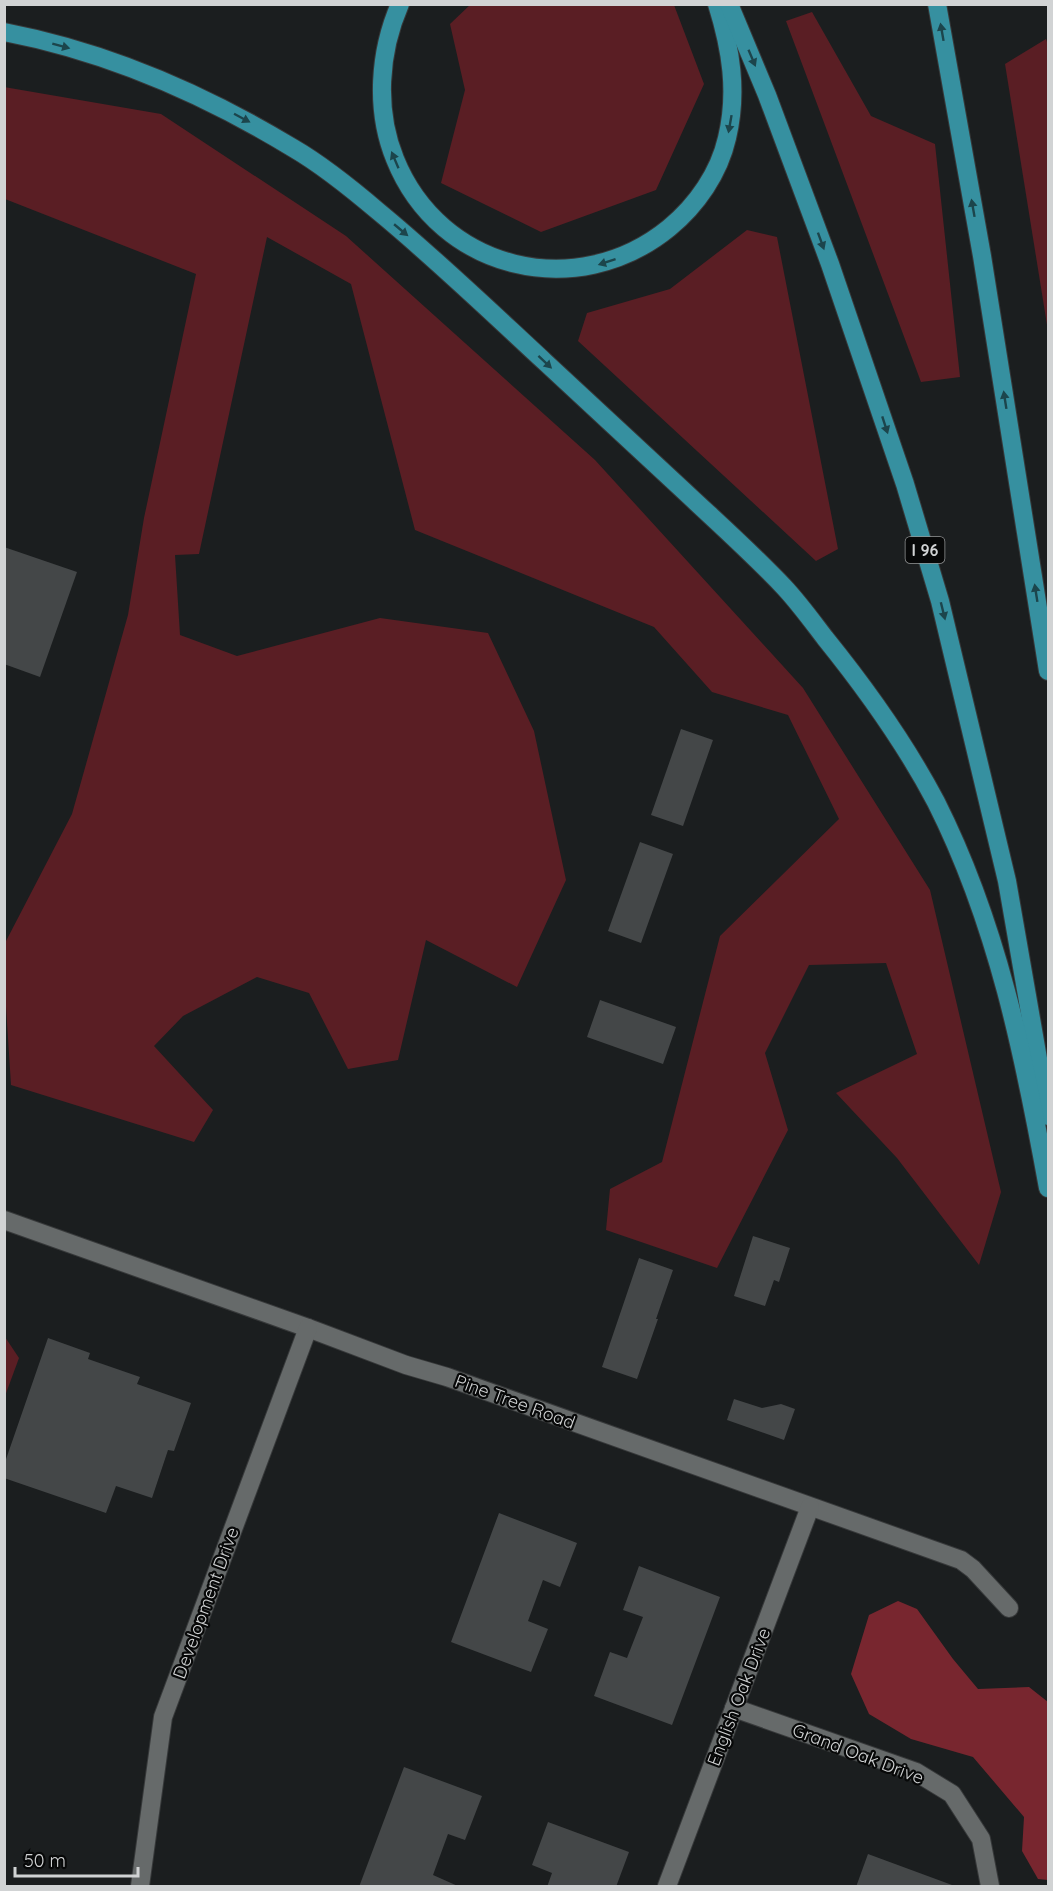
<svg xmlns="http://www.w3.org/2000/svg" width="1053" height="1891" font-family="Quicksand,sans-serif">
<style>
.green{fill:#5a1e24}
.water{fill:#78262f}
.building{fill:#444748}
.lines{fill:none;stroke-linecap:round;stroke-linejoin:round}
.minor-casing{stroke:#37393a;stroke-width:20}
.highway-casing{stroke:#37393a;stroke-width:20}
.minor{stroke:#666a6a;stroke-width:18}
.highway{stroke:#3690a0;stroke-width:18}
.oneway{fill:#1c454c}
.labels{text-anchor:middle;stroke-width:4.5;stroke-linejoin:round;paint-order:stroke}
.shield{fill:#070808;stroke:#949697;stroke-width:1.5}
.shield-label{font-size:16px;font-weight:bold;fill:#d1d3d4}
.street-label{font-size:18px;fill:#d1d3d4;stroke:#070808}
</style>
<rect width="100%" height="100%" fill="#1b1e1f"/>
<g class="green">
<path d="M471,4L674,5L704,84L656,190L541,232L441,183L465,90L450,24Z"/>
<path d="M812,12L871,116L935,144L960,377L921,382L786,21Z"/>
<path d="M1046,39L1048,45V331L1005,64Z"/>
<path d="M4,87L161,114L346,236L595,460L803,688L930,890L1001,1192L979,1265L897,1158L836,1093L917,1054L886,963L809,965L765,1053L788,1130L717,1268L606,1230L610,1189L662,1162L720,936L839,819L788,715L712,692L654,627L415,530L351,284L267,237L199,554L175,555L180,635L237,656L380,618L488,633L534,731L566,880L517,987L426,940L398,1060L348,1069L309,993L257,977L183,1016L154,1046L213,1110L194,1142L11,1085L5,991V943L72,814L128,615L144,518L196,274L5,199Z"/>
<path d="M747,230L777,237L838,549L816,561L578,341L587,313L670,289Z"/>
<path d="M5,1337L19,1358L5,1396Z"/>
</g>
<path class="water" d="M898,1601L917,1609L953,1659L978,1689L1029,1687L1048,1702V1880L1038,1879L1022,1851L1024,1817L973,1757L911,1739L869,1714L851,1674L869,1615Z"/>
<g class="building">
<path d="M4,547L77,572L40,677L4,664Z"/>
<path d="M681,729L713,740L683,826L651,815Z"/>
<path d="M640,842L673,854L641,943L608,931Z"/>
<path d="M600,1000L676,1027L663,1064L587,1037Z"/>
<path d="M753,1236L790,1248L779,1282L774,1280L765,1306L734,1296Z"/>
<path d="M639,1258L673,1270L656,1319H658L637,1379L602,1367Z"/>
<path d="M48,1338L90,1353L88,1359L140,1377L137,1384L191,1403L174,1451L168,1450L152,1498L116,1486L106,1513L4,1478V1465Z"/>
<path d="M734,1399L762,1408L781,1404L795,1409L784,1440L727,1420Z"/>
<path d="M499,1513L577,1543L560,1587L543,1580L528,1621L548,1629L531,1672L451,1642Z"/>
<path d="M639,1566L720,1597L672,1725L594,1696L610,1652L627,1658L643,1617L623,1610Z"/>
<path d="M404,1767L482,1796L465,1840L448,1834L433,1875L460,1887H359Z"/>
<path d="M548,1822L629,1852L616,1887H547L552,1873L532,1865Z"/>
<path d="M868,1854L952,1885V1887H856Z"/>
</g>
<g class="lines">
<g class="minor-casing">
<g id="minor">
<path d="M4,1220L308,1328L406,1365L447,1377L961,1560L973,1569L1009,1608"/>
<path d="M734,1708L916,1772L952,1794L981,1839L990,1886"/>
<path d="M140,1886L163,1717L308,1328"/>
<path d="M667,1886L810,1507"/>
</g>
</g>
<g class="highway-casing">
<g id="highway">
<path d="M400,4C379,52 375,110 395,159C440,271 577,303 669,228C697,205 719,173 727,138C738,92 731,49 717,4"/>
<path d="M729,4L767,95L830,264L905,484L940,601L1007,881L1048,1116"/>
<path d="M937,4L982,256L1048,671"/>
<path d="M4,32C108,52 204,94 293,148C324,166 352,189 379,212C436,259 490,311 544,361C590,404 637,447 683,490C717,522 752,553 784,587C799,603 812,621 825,638C867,690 905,743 936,802C997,923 1024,1055 1048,1188"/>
</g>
</g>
<use href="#minor" class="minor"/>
<use href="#highway" class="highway"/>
</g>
<defs><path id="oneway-solid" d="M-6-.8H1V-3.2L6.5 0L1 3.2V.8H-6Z" transform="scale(1.5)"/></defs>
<g class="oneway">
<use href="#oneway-solid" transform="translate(942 32) rotate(-100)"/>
<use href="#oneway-solid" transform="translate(61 46) rotate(15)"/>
<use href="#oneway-solid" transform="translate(752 58) rotate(67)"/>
<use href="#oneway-solid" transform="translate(242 118) rotate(28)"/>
<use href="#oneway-solid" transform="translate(730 124) rotate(100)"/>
<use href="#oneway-solid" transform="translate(395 160) rotate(-113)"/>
<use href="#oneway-solid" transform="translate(973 208) rotate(-100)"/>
<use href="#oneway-solid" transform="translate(401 230) rotate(40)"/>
<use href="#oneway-solid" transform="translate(821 241) rotate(70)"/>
<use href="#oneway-solid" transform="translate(607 262) rotate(162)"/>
<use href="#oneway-solid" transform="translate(545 362) rotate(43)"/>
<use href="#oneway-solid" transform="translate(1005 400) rotate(-99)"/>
<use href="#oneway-solid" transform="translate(885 425) rotate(72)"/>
<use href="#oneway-solid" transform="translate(1036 593) rotate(-99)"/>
<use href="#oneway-solid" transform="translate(943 611) rotate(76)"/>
</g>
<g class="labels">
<rect class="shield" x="905.5" y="537" width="39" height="26" rx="4.5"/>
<g class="shield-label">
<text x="925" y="556">I 96</text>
</g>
<g class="street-label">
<text transform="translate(515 1402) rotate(20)" y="6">Pine Tree Road</text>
<text transform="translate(206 1603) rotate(-70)" y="6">Development Drive</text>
<text transform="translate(739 1697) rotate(-69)" y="6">English Oak Drive</text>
<text transform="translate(858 1754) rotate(21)" y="6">Grand Oak Drive</text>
</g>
</g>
<rect width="1053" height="1891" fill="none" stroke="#d1d3d4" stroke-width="12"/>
<path d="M15 1867v9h123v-9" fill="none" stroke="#d1d3d4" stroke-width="3"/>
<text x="24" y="1867" font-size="18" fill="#d1d3d4" stroke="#070808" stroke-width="4.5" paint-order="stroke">50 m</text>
</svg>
